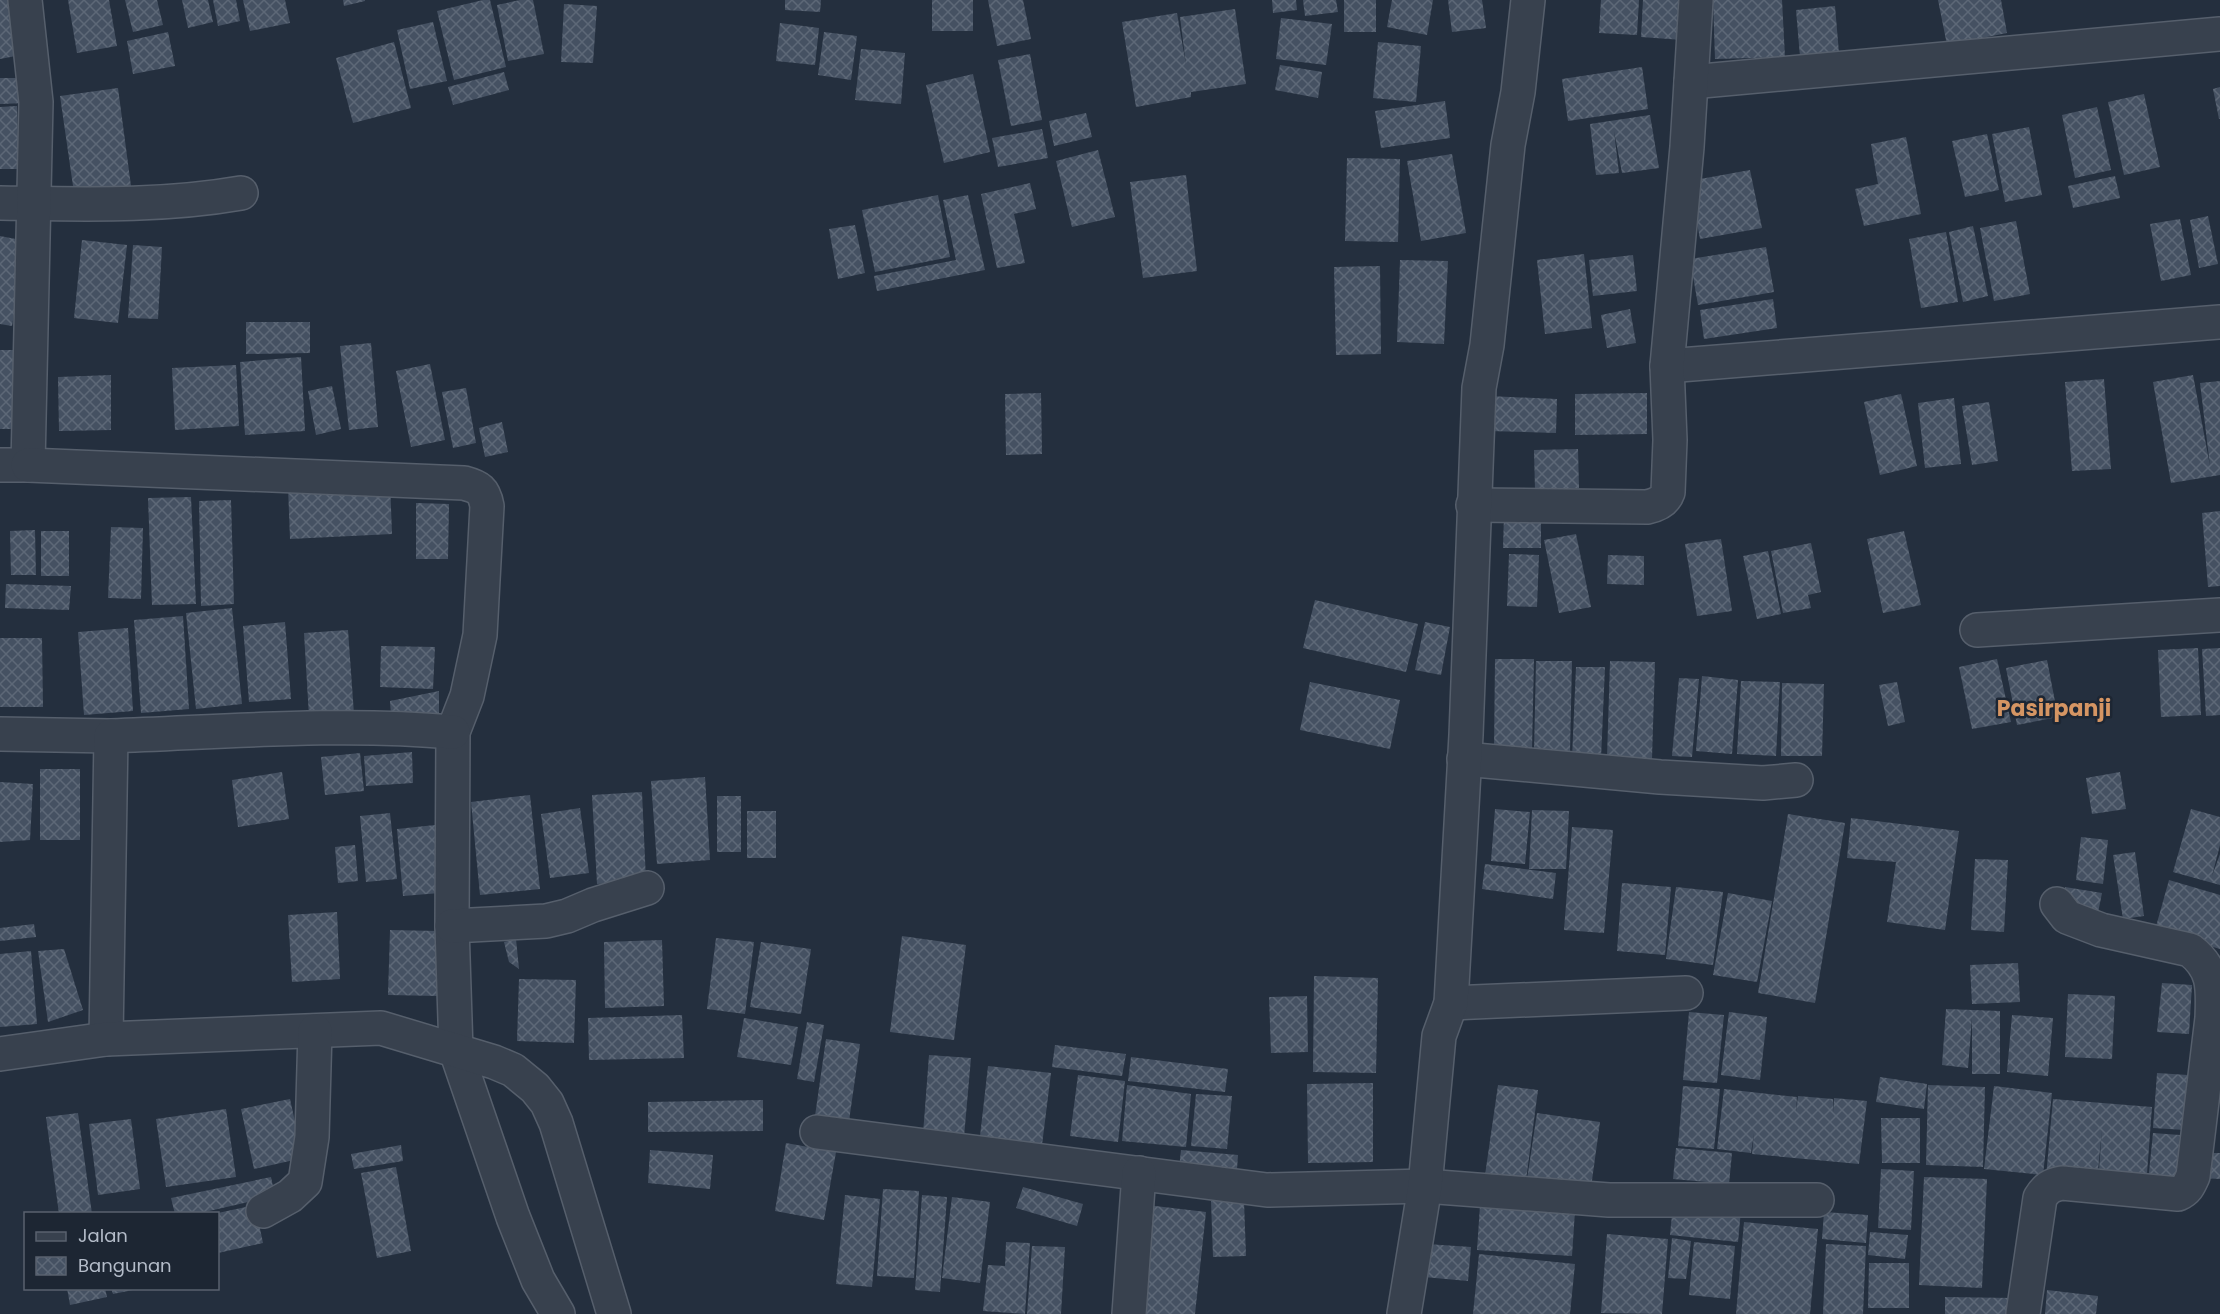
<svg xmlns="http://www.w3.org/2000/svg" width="2220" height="1314" font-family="Poppins,sans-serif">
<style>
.building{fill:url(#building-cross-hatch)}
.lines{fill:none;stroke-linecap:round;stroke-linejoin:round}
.street-casing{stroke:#565f6c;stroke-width:36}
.street{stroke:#38414e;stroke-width:33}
.labels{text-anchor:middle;stroke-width:5;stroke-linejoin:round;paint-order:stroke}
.quarter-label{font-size:22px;font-weight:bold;fill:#d59563;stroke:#1d2633}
</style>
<defs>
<pattern id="building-cross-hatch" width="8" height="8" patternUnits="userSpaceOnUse" patternTransform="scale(1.5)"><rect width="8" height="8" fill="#455162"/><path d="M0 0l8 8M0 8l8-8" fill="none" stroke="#5d6877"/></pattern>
</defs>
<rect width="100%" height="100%" fill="#242f3e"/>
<g class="building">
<path d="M0,0H10L21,55L0,59Z"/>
<path d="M68,0H109L117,46L77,53Z"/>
<path d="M125,0H157L163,25L133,32Z"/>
<path d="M182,0H208L213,22L188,28Z"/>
<path d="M213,0H236L240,21L218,26Z"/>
<path d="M243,0H285L290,23L250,31Z"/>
<path d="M343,0H365V1L344,6Z"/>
<path d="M483,0H490L506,67L454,80L437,11Z"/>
<path d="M520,0H533L544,54L508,61L497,5Z"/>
<path d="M785,0H821L820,12L785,10Z"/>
<rect x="932" y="0" width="41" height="31"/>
<path d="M988,0H1023L1031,39L997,46Z"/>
<path d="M1272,0H1296L1297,10L1273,13Z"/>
<path d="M1303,0H1336L1338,12L1305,16Z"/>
<rect x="1344" y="0" width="32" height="32"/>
<path d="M1392,0H1433L1427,35L1387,27Z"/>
<path d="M1448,0H1482L1486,28L1452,32Z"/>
<path d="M1601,0H1639L1637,35L1599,33Z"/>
<path d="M1643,0H1686L1683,40L1641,37Z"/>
<path d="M1713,0H1782L1785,57L1715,59Z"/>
<path d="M1938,0H2001L2007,33L1947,45Z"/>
<path d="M564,4L597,6L593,63L561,62Z"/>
<path d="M1835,6L1839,53L1800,57L1796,10Z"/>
<path d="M1235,9L1246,84L1191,92V97L1136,107L1122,22L1177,13L1186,65L1180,17Z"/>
<path d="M1281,18L1332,24L1326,65L1276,59Z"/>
<path d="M433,22L447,81L410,89L397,30Z"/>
<path d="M780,23L819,28L815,65L776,61Z"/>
<path d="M168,32L175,66L133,74L127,41Z"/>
<path d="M824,32L857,36L851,80L818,75Z"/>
<path d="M394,42L411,108L353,123L336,58Z"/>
<path d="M1378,42L1421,46L1416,102L1373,98Z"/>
<path d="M861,49L905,53L901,104L855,100Z"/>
<path d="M1030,54L1042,120L1011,126L998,60Z"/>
<path d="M1280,65L1322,72L1318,98L1275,90Z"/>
<path d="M1642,67L1648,109L1568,121L1562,79Z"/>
<path d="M504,72L509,90L453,105L448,87Z"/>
<path d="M973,74L990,152L944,163L926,85Z"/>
<path d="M0,78H25L26,103L0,104Z"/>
<path d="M2220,87V119H2219L2213,89Z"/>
<path d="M118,88L131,186L74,193L60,96Z"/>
<path d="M2144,94L2160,167L2124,175L2108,102Z"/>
<path d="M1445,101L1450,138L1381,148L1375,111Z"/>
<path d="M17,106L19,169H0V107Z"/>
<path d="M2097,107L2111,170L2075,178L2062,115Z"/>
<path d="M1086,113L1092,137L1054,146L1049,121Z"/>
<path d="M1650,115L1659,168L1622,173L1614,131L1619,173L1596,175L1590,124Z"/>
<path d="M2029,127L2042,195L2005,202L1992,134Z"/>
<path d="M1042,129L1048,158L998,167L992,138Z"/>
<path d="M1987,134L1999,190L1965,197L1952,141Z"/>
<path d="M1906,137L1921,214L1864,226L1855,189L1878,184L1871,144Z"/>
<path d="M1098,150L1115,217L1072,227L1056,161Z"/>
<path d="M1452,154L1466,233L1421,241L1407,161Z"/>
<path d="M1347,158L1400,159L1398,242L1345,241Z"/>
<path d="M1750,170L1762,228L1700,239L1689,181Z"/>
<path d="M1186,175L1197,271L1143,278L1130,182Z"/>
<path d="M2115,176L2120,198L2073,208L2068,186Z"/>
<path d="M1030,183L1036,209L1014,214L1025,263L997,268L981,194Z"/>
<path d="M938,195L950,257L875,272L862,210Z"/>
<path d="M968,195L985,270L877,291L874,276L956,260L943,200Z"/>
<path d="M2208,216L2218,264L2199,268L2190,220Z"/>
<path d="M2180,219L2191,275L2161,281L2150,224Z"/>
<path d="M2016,221L2030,294L1994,301L1980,228Z"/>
<path d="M855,225L865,273L838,279L829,229Z"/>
<path d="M1973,226L1988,296L1963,302L1949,232Z"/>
<path d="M1946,232L1958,302L1921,308L1909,239Z"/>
<path d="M0,236L26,241L12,326L0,324Z"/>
<path d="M82,240L127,245L118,323L74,318Z"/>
<path d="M133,245L162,247L158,319L128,318Z"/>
<path d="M1766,247L1774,292L1698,305L1690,259Z"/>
<path d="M1584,254L1592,328L1545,334L1537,260Z"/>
<path d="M1633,255L1637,291L1593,296L1589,260Z"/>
<path d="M1400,260L1448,261L1444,344L1397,342Z"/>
<path d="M1380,266L1381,354L1336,355L1334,267Z"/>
<path d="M1773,299L1777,328L1704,339L1700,310Z"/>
<path d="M1630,309L1636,343L1607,348L1601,315Z"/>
<path d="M246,322H310V353L246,354Z"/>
<path d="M371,343L378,427L349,430L340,346Z"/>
<path d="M0,350H14L15,429H0Z"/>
<path d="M301,357L305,431L245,435L240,362Z"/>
<path d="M430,364L445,440L411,447L396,371Z"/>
<path d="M236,365L239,426L175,430L172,368Z"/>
<path d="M111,375V430L59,431L58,377Z"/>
<path d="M2193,375L2210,466L2200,383L2220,381V475L2171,483L2153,382Z"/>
<path d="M2104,379L2111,469L2072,471L2065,382Z"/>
<path d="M332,386L341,429L316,435L308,391Z"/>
<path d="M466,388L476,443L453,448L442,392Z"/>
<path d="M1041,393L1042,454L1006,455L1005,394Z"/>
<path d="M1647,393V434L1575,435V394Z"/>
<path d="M1901,394L1917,466L1880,475L1864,402Z"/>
<path d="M1489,396L1557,399L1556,433L1488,431Z"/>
<path d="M1954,398L1961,464L1925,468L1918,403Z"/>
<path d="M1989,402L1998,461L1972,465L1962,406Z"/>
<path d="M502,422L508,452L485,457L479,428Z"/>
<path d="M1578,449L1579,488L1535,490L1534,450Z"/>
<path d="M390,482L392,534L290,539L288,487Z"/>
<path d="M191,497L196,604L152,605L148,498Z"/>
<path d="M231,500L234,604L201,606L199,501Z"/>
<path d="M416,503L449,504L448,559H416Z"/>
<path d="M2220,511V586L2208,587L2202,513Z"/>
<path d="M1504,515H1541V548H1503Z"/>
<path d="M111,527L143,528L141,599L108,598Z"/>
<path d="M35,530L36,575H11L10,531Z"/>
<rect x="41" y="531" width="28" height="45"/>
<path d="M1904,531L1921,605L1883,613L1867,539Z"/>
<path d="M1576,534L1591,607L1559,613L1544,540Z"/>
<path d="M1721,539L1732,611L1697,616L1685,544Z"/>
<path d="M1811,543L1821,592L1808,595L1811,608L1783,613L1771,551Z"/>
<path d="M1768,551L1781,614L1757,619L1743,556Z"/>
<path d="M1509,554L1539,555L1537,607L1507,606Z"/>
<path d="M1608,555L1644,556V585L1607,584Z"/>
<path d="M6,584L71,586L69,610L5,608Z"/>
<path d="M1315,600L1418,624L1406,672L1303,648Z"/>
<path d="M232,608L242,704L196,709L186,613Z"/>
<path d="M183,616L189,709L141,713L134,620Z"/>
<path d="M285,622L291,699L249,702L243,626Z"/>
<path d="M1425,622L1450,627L1441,675L1415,670Z"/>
<path d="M128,628L133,711L84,715L78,632Z"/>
<path d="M348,630L354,714L309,717L304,633Z"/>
<path d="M0,638H42L43,707H0Z"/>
<path d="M381,646L435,647L433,689L380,687Z"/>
<path d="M2198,648L2201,715L2161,717L2158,650Z"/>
<path d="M2220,648V715L2206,716L2202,649Z"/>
<path d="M1495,659H1534L1532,750H1494Z"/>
<path d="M1997,659L2011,722L1972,729L1959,667Z"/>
<path d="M2047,660L2058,717L2017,725L2006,668Z"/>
<path d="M1536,661H1572L1570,753H1534Z"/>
<path d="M1610,661L1655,662L1652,759L1607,758Z"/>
<path d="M1576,667H1605L1601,759L1572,758Z"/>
<path d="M1702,676L1738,680L1732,754L1696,751Z"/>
<path d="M1679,678L1699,679L1692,757L1672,756Z"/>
<path d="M1741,681L1780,682L1776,756L1737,754Z"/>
<path d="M1310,682L1400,700L1390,749L1300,730Z"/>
<path d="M1897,682L1905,722L1888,726L1879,685Z"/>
<path d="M1782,683L1824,684L1822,756H1781Z"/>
<path d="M439,691V713L391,716L390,701Z"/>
<path d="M412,752L413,783L366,786L364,756Z"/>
<path d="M360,753L364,791L325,795L321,757Z"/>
<rect x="40" y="769" width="40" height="71"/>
<path d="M282,772L289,819L238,827L232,780Z"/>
<path d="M2120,772L2126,809L2092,814L2086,778Z"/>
<path d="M705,777L710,860L657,864L651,781Z"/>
<path d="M0,782L33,784L30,840L0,842Z"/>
<path d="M642,792L646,881L597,884L592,795Z"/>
<path d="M530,795L540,889L480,895L471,802Z"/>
<rect x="717" y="796" width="24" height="56"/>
<path d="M580,808L589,873L550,878L541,814Z"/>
<path d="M1495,809L1530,812L1525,864L1491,861Z"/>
<path d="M2191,809L2220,817V845L2212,876L2220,854V885L2173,872Z"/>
<path d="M1532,810L1569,811L1566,869H1529Z"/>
<rect x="747" y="811" width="29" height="47"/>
<path d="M390,813L397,879L366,882L360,816Z"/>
<path d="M1788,814L1845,823L1815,1003L1758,993Z"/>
<path d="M1851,818L1959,831L1945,930L1887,922L1896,862L1847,858Z"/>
<path d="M435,825L440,893L403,896L397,829Z"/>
<path d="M1572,827L1613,830L1604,933L1564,930Z"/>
<path d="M2081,837L2108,840L2103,884L2076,880Z"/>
<path d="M355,845L358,881L338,883L335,847Z"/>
<path d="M2135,852L2144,916L2123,919L2113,855Z"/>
<path d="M1975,859L2008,860L2004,932L1971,930Z"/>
<path d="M1485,864L1556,873L1553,899L1482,889Z"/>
<path d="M2169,880L2220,895V949L2155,930Z"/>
<path d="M1622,883L1671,887L1665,955L1617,951Z"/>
<path d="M1676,887L1723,892L1713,965L1666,959Z"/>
<path d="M2065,887L2102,893L2098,913L2061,906Z"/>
<path d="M1728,893L1772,901L1757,982L1713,975Z"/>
<path d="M337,912L340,979L292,982L288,915Z"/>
<path d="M34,924L36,937L0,941V928Z"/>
<path d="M390,930L439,931L437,996L388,995Z"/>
<path d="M902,936L966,945L954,1040L890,1032Z"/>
<path d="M716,938L754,942L745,1014L707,1009Z"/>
<path d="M516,939L519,969L509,962L504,942Z"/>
<path d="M662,940L664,1006L605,1008L604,942Z"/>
<path d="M761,942L811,949L801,1014L750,1007Z"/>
<path d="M64,949L83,1010L48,1022L38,951Z"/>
<path d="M31,951L37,1024L0,1027V954Z"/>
<path d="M2018,963L2020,1002L1972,1004L1970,965Z"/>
<path d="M1314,976L1378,978L1376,1073L1313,1072Z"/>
<path d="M519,979L576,980L574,1043L517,1041Z"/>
<path d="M2162,983L2192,985L2189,1034L2157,1032Z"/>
<path d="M2068,994L2115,996L2112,1059L2065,1057Z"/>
<path d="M1307,996L1308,1052L1271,1053L1269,997Z"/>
<path d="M1946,1009L2000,1011V1074H1972V1018L1968,1068L1942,1065Z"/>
<path d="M1689,1012L1724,1015L1717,1083L1683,1080Z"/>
<path d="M1729,1012L1767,1017L1760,1080L1721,1075Z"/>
<path d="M682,1015L684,1058L589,1060L588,1018Z"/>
<path d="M2012,1015L2053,1018L2048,1076L2007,1072Z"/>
<path d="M744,1018L798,1027L791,1065L737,1057Z"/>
<path d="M807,1022L824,1025L814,1082L797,1079Z"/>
<path d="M826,1039L860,1044L849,1121L815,1116Z"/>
<path d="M1055,1045L1126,1054L1122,1076L1052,1067Z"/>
<path d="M929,1055L971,1058L964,1137L923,1134Z"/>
<path d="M1131,1057L1228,1069L1225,1092L1128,1081Z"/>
<path d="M988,1066L1051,1073L1041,1153L979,1145Z"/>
<path d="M2157,1073L2188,1075L2185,1130L2153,1128Z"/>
<path d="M1078,1075L1125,1081L1118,1142L1070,1136Z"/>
<path d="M1880,1077L1927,1084L1924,1109L1876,1102Z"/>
<path d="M1373,1083V1162L1308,1163L1307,1084Z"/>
<path d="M1127,1085L1191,1094L1186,1147L1122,1141Z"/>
<path d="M1498,1085L1538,1090L1525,1188L1484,1182Z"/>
<path d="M1928,1085L1985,1087L1983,1167L1926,1165Z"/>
<path d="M1683,1086L1720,1089L1714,1149L1678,1146Z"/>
<path d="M1994,1086L2052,1093L2043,1175L1984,1169Z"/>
<path d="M1724,1089L1797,1097L1796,1112L1798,1096L1833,1099V1113L1834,1098L1867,1101L1859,1164L1752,1154L1754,1133L1751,1153L1717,1149Z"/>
<path d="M1196,1094L1232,1096L1227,1149L1191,1146Z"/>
<path d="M290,1099L303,1158L254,1169L241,1109Z"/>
<path d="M2053,1099L2152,1107L2146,1187L2098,1184L2102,1129L2097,1181L2046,1177Z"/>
<path d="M763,1100V1131L648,1132V1102Z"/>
<path d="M226,1109L236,1177L166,1187L156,1119Z"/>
<path d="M78,1113L92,1214H59L46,1117Z"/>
<path d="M1537,1113L1600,1122L1590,1195L1526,1186Z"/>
<path d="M1881,1118H1920V1163H1882Z"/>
<path d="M131,1119L140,1189L98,1195L89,1124Z"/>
<path d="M2153,1133L2180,1135L2175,1184L2148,1182Z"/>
<path d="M786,1143L836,1152L824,1220L775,1211Z"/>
<path d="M401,1145L403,1161L354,1169L351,1154Z"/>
<path d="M1676,1148L1732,1153L1729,1184L1673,1179Z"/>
<path d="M650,1150L713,1155L710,1189L648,1183Z"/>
<path d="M1181,1150L1238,1155L1236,1183L1178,1178Z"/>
<path d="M2204,1153H2220V1179L2202,1178Z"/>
<path d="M396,1167L411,1251L377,1258L361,1173Z"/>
<path d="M1881,1169L1914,1171L1911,1230L1878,1228Z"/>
<path d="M271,1177L275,1196L196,1214H175L171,1198Z"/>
<path d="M1924,1177L1987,1179L1982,1288L1919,1285Z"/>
<path d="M1023,1187L1083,1204L1077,1226L1016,1208Z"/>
<path d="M883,1189L919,1191L914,1278L877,1276Z"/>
<path d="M845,1195L880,1199L872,1287L836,1284Z"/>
<path d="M922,1195L947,1197L940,1292L915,1290Z"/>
<path d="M952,1197L990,1202L980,1283L942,1278Z"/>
<path d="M1211,1201H1244L1246,1256L1213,1257Z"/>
<path d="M1673,1204L1741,1210L1738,1242L1670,1235Z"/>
<path d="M255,1205L263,1243L218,1253V1213Z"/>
<path d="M1147,1205L1206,1212L1195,1314H1135Z"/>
<path d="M1480,1205L1575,1211L1572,1256L1477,1250Z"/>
<path d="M1824,1212L1868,1215L1866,1243L1822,1239Z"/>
<path d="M1744,1222L1818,1229L1810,1314H1736Z"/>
<path d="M1870,1232L1908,1235L1905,1259L1868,1255Z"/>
<path d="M1607,1234L1668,1239L1662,1314L1601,1313Z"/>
<path d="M1672,1238L1691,1241L1686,1279L1668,1278Z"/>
<path d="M1006,1242L1030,1243L1025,1314L983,1311L988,1265L1005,1266Z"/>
<path d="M1694,1242L1735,1246L1730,1299L1689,1295Z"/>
<path d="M1427,1244L1471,1247L1468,1281L1424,1277Z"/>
<path d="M1826,1244L1866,1246L1863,1314H1823Z"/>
<path d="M1032,1246L1065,1247L1061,1314H1027Z"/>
<path d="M1479,1254L1575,1264L1570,1314H1473Z"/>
<path d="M1869,1263H1909V1308H1868Z"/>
<path d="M67,1288H105L107,1297L70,1305Z"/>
<path d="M111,1288H133V1290L113,1294Z"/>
<path d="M2047,1290L2098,1296L2096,1314H2045Z"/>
<path d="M1945,1297L2013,1298V1314H1945Z"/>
</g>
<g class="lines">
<g class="street-casing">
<g id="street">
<path d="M1691,82L2220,34"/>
<path d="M0,203C81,204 161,207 241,193"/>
<path d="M1667,366L2220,322"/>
<path d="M0,465H28L36,102L25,0"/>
<path d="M28,465L464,483C479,487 484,490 487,506L480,635L467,696L453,732L452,926L456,1051L513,1217L538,1280L558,1314"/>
<path d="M1473,505L1647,507C1657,505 1665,501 1668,492L1670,440L1667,366L1687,147L1696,0"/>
<path d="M1977,630L2220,615"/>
<path d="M0,734L111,736"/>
<path d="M1464,759L1660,777L1763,783L1796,780"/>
<path d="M452,926L546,921L567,916L593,905L647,888"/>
<path d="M1451,1003L1686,993"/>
<path d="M106,1039L111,736C225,732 339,722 453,732"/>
<path d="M0,1054L106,1039L381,1028L494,1062L513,1070L535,1088L547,1103L556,1123L614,1314"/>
<path d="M817,1132L1267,1190L1425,1186L1609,1200H1817"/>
<path d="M263,1211L290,1196L305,1182L312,1137L315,1031"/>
<path d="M1129,1314L1139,1173"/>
<path d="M1404,1314L1425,1186L1439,1036L1451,1003L1466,735L1479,388L1487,345L1508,145L1518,92L1528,0"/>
<path d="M2023,1314L2040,1198C2046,1188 2051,1185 2062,1183L2178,1194C2187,1190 2189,1185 2193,1176L2212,1018C2213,989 2215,969 2190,950L2101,930L2067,917L2057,904"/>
</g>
</g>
<use href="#street" class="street"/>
</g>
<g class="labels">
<g class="quarter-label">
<text x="2054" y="716">Pasirpanji</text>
</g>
</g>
<rect x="24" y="1212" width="195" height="78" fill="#1d2633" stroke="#59626f" stroke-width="1.5"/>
<rect x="36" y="1232" width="30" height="9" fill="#38414e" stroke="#59626f" stroke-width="1.5"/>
<text x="78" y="1242" font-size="18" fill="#b4bcc9">Jalan</text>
<rect x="36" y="1257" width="30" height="18" fill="url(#building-cross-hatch)" stroke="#59626f" stroke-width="1.5"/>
<text x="78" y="1272" font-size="18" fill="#b4bcc9">Bangunan</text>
</svg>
